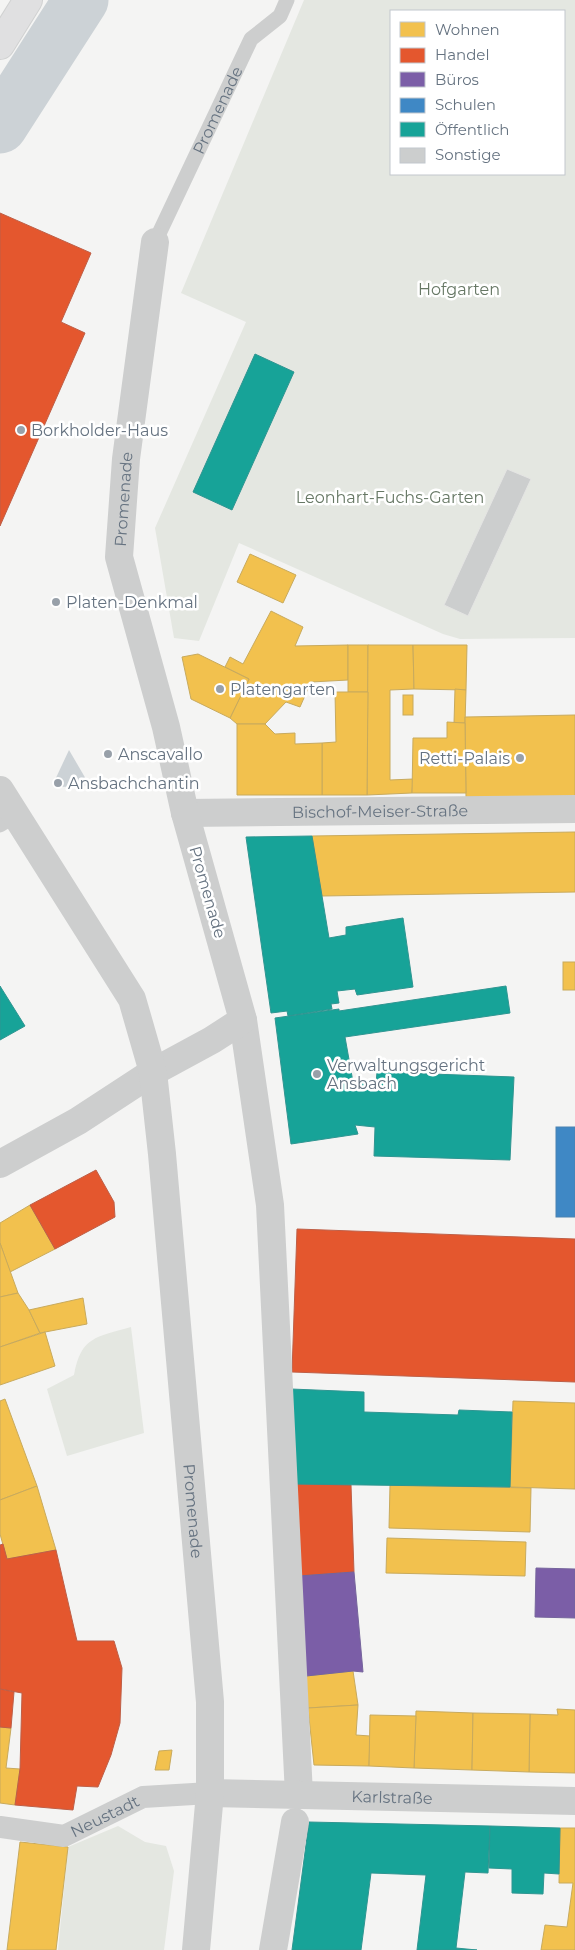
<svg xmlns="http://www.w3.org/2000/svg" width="575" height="1950" font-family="Montserrat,sans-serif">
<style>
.green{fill:#e4e7e1;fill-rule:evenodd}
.water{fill:#ccd2d6}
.homes{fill:#f2c14e;stroke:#c8aa5d}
.shops{fill:#e4572e;stroke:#be5f47}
.offices{fill:#7b5ea7;stroke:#75649c}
.schools{fill:#3f88c5;stroke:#4b82b1}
.public{fill:#17a398;stroke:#2f9591}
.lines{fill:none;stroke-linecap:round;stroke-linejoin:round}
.river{stroke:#ccd2d6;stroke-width:55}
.building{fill:#cccece;stroke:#e4e4e3}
.primary-casing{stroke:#d0d1d1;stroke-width:30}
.service{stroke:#cdcece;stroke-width:15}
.pedestrian{stroke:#cdcece;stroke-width:22}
.minor{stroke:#cdcece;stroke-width:28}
.tertiary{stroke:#cdcece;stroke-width:28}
.primary{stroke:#e0e0e1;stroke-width:28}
.poi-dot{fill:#98a0a9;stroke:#fff;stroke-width:2}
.labels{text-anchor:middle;stroke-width:5;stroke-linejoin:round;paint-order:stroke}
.street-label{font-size:16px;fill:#667381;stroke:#fff}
.park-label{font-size:16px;fill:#677865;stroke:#fff}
.poi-label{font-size:16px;fill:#667381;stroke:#fff;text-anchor:start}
</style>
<rect width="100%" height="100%" fill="#f4f4f3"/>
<g class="green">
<path d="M304,0H575V638L460,639L443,634L239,543L199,641L174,638L155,528L246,322L181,293ZM391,11H564V174H391Z"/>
<path d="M131,1327L144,1433L67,1456L47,1389L74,1375C81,1336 97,1337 131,1327Z"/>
<path d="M118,1826L145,1842L166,1846L174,1871L164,1950H58L68,1847Z"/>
</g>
<path class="water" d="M69,750L90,786L57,787L54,782Z"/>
<g class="homes">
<path d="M250,554L296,575L283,603L237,582Z"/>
<path d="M271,611L303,627L295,646L348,645V680L311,682L300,707L286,702L265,724H237L230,718L249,679L225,667L230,657L243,664Z"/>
<rect x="348" y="645" width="20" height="47"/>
<path d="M368,645H413L414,689L390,690V780L413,779L412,793L367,795Z"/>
<path d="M413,645H467L466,690L414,689Z"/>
<path d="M198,654L249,679L230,718L191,699L182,657Z"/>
<path d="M455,689L466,690L465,723H454Z"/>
<path d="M335,692H368L367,795H322V743L336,742Z"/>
<rect x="403" y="695" width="10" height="20"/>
<path d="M575,715V797H466L465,717Z"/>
<path d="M447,722L465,723L466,793H412L413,738H447Z"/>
<path d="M237,724H265L275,734L295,733V744L322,743V795H237Z"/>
<path d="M575,832V892L322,896L312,836Z"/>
<rect x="563" y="962" width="12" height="28"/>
<path d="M30,1205L55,1249L10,1272L0,1243V1223Z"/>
<path d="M0,1243L18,1293L0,1297Z"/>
<path d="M18,1293L29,1310L40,1333L0,1347V1297Z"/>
<path d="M83,1298L87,1324L40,1333L29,1310Z"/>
<path d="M45,1332L55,1366L0,1385V1347Z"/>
<path d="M5,1399L37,1486L0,1500V1401Z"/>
<path d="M513,1401L575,1403V1489L510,1487Z"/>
<path d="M390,1485L531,1488L530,1532L389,1528Z"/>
<path d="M37,1486L56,1550L7,1559L0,1534V1500Z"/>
<path d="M387,1538L526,1542L525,1576L386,1573Z"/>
<path d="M353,1671L358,1705L308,1708L306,1676Z"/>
<path d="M358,1705L356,1735L370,1736L369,1766L314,1765L308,1708Z"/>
<path d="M557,1709L575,1710V1773L529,1772L530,1714L558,1715Z"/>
<path d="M416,1711L473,1713L472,1770L414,1768Z"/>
<path d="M473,1713L530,1714L529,1772L472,1770Z"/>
<path d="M370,1715L416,1716L414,1768L369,1766Z"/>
<path d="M0,1727L11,1728L6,1768L20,1769L15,1805L0,1803Z"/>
<path d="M172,1750L169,1770H155L159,1751Z"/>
<path d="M560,1828H575V1950H541L545,1925L567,1927L573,1883H559Z"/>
<path d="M20,1842L68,1847L56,1950H7Z"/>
</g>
<g class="shops">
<path d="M0,213L91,253L61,322L85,333L0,526Z"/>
<path d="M96,1170L114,1202L115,1217L55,1249L30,1205Z"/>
<path d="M297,1229L575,1239V1382L292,1372Z"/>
<path d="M294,1484L351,1485L354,1572L299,1576Z"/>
<path d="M3,1544L7,1559L56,1550L77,1641H114L122,1668L120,1723L111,1755L98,1787L77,1786L73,1810L15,1805L20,1769L22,1693L0,1689V1545Z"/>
<path d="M0,1689L14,1692L11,1728L0,1727Z"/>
</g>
<g class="offices">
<path d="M536,1568L575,1569V1618L535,1617Z"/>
<path d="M354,1572L363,1672L353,1671L306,1676L299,1576Z"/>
</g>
<rect class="schools" x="556" y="1127" width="19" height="90"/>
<g class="public">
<path d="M255,354L294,372L232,510L193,492Z"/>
<path d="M312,836L329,938L346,935V927L403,918L413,987L357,995L355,989L337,991L339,1003L331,1004L332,1009L288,1016L287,1011L271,1013L246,837Z"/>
<path d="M0,986L25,1026L0,1040Z"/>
<path d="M506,986L510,1013L345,1037L353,1082L376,1083L377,1072L514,1077L510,1160L374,1156L375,1127L355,1125L358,1134L291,1144L275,1018L339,1009V1011Z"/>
<path d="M291,1389L364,1392V1412L458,1415L459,1410L512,1412L510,1487L294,1484Z"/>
<path d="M309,1822L490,1826L488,1873L465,1872L456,1948L477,1950H417L426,1875L371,1873L361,1950H292Z"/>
<path d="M490,1826L560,1828L559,1874L544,1873L543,1894L512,1893V1869L489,1868Z"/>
</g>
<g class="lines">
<path class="river" d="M0,126L81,0"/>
</g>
<path class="building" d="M507,469L531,479L468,616L444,605Z"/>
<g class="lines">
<g class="primary-casing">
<path id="primary" d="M0,45L28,0"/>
</g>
<g class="service">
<path id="s1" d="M155,242L251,39L280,16L287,0"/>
<path d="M0,825L16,815"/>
</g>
<path class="pedestrian" id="s2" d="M0,1827L64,1836L143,1797L210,1793"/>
<g class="minor">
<path id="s3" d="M185,813L575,809"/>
<path d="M243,1020L270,1205L299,1795"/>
<path id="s4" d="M0,1164L78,1121L153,1072L212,1040L243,1020L185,813L166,727L119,557L126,459L155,242"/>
<path id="s5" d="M210,1793L575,1801"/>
<path d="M273,1950L295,1822"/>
</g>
<path class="tertiary" id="s6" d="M0,790L132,999L153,1072L162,1154L210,1702V1793L196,1950"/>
<use href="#primary" class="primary"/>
</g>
<g class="poi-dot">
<circle cx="21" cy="430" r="5"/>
<circle cx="56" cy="602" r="5"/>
<circle cx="220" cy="689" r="5"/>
<circle cx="108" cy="754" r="5"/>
<circle cx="520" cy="758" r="5"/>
<circle cx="58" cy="783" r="5"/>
<circle cx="317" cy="1074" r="5"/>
</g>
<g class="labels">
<g class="street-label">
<text dy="6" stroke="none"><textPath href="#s1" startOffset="146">Promenade</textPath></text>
<text dy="6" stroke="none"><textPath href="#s4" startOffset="820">Promenade</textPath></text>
<text dy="6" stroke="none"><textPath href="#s3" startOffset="195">Bischof-Meiser-Straße</textPath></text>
<text transform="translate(208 892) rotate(74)" y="6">Promenade</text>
<text dy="6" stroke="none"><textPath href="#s6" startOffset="764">Promenade</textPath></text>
<text dy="6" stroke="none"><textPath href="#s5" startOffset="182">Karlstraße</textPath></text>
<text dy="6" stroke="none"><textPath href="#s2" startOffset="110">Neustadt</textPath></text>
</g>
<g class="park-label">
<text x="459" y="295">Hofgarten</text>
<text x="390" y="503">Leonhart-Fuchs-Garten</text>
</g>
<g class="poi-label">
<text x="31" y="436">Borkholder-Haus</text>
<text x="66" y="608">Platen-Denkmal</text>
<text x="230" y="695">Platengarten</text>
<text x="118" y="760">Anscavallo</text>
<text x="510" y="764" text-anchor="end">Retti-Palais</text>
<text x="68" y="789">Ansbachchantin</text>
<text x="327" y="1071">Verwaltungsgericht<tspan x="327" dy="18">Ansbach</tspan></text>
</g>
</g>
<rect x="390" y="10" width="175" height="165" fill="#ffffff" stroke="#c2c7cd"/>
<rect x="400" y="22" width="25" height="15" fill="#f2c14e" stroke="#c2c7cd"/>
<text x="435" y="35" font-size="15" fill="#667381">Wohnen</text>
<rect x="400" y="48" width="25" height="15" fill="#e4572e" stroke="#c2c7cd"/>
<text x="435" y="60" font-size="15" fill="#667381">Handel</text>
<rect x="400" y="72" width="25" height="15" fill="#7b5ea7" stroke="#c2c7cd"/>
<text x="435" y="85" font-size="15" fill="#667381">Büros</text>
<rect x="400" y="98" width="25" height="15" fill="#3f88c5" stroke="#c2c7cd"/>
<text x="435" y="110" font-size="15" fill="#667381">Schulen</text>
<rect x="400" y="122" width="25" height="15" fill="#17a398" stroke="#c2c7cd"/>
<text x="435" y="135" font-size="15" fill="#667381">Öffentlich</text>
<rect x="400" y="148" width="25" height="15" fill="#cccece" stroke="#c2c7cd"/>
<text x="435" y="160" font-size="15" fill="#667381">Sonstige</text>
</svg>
